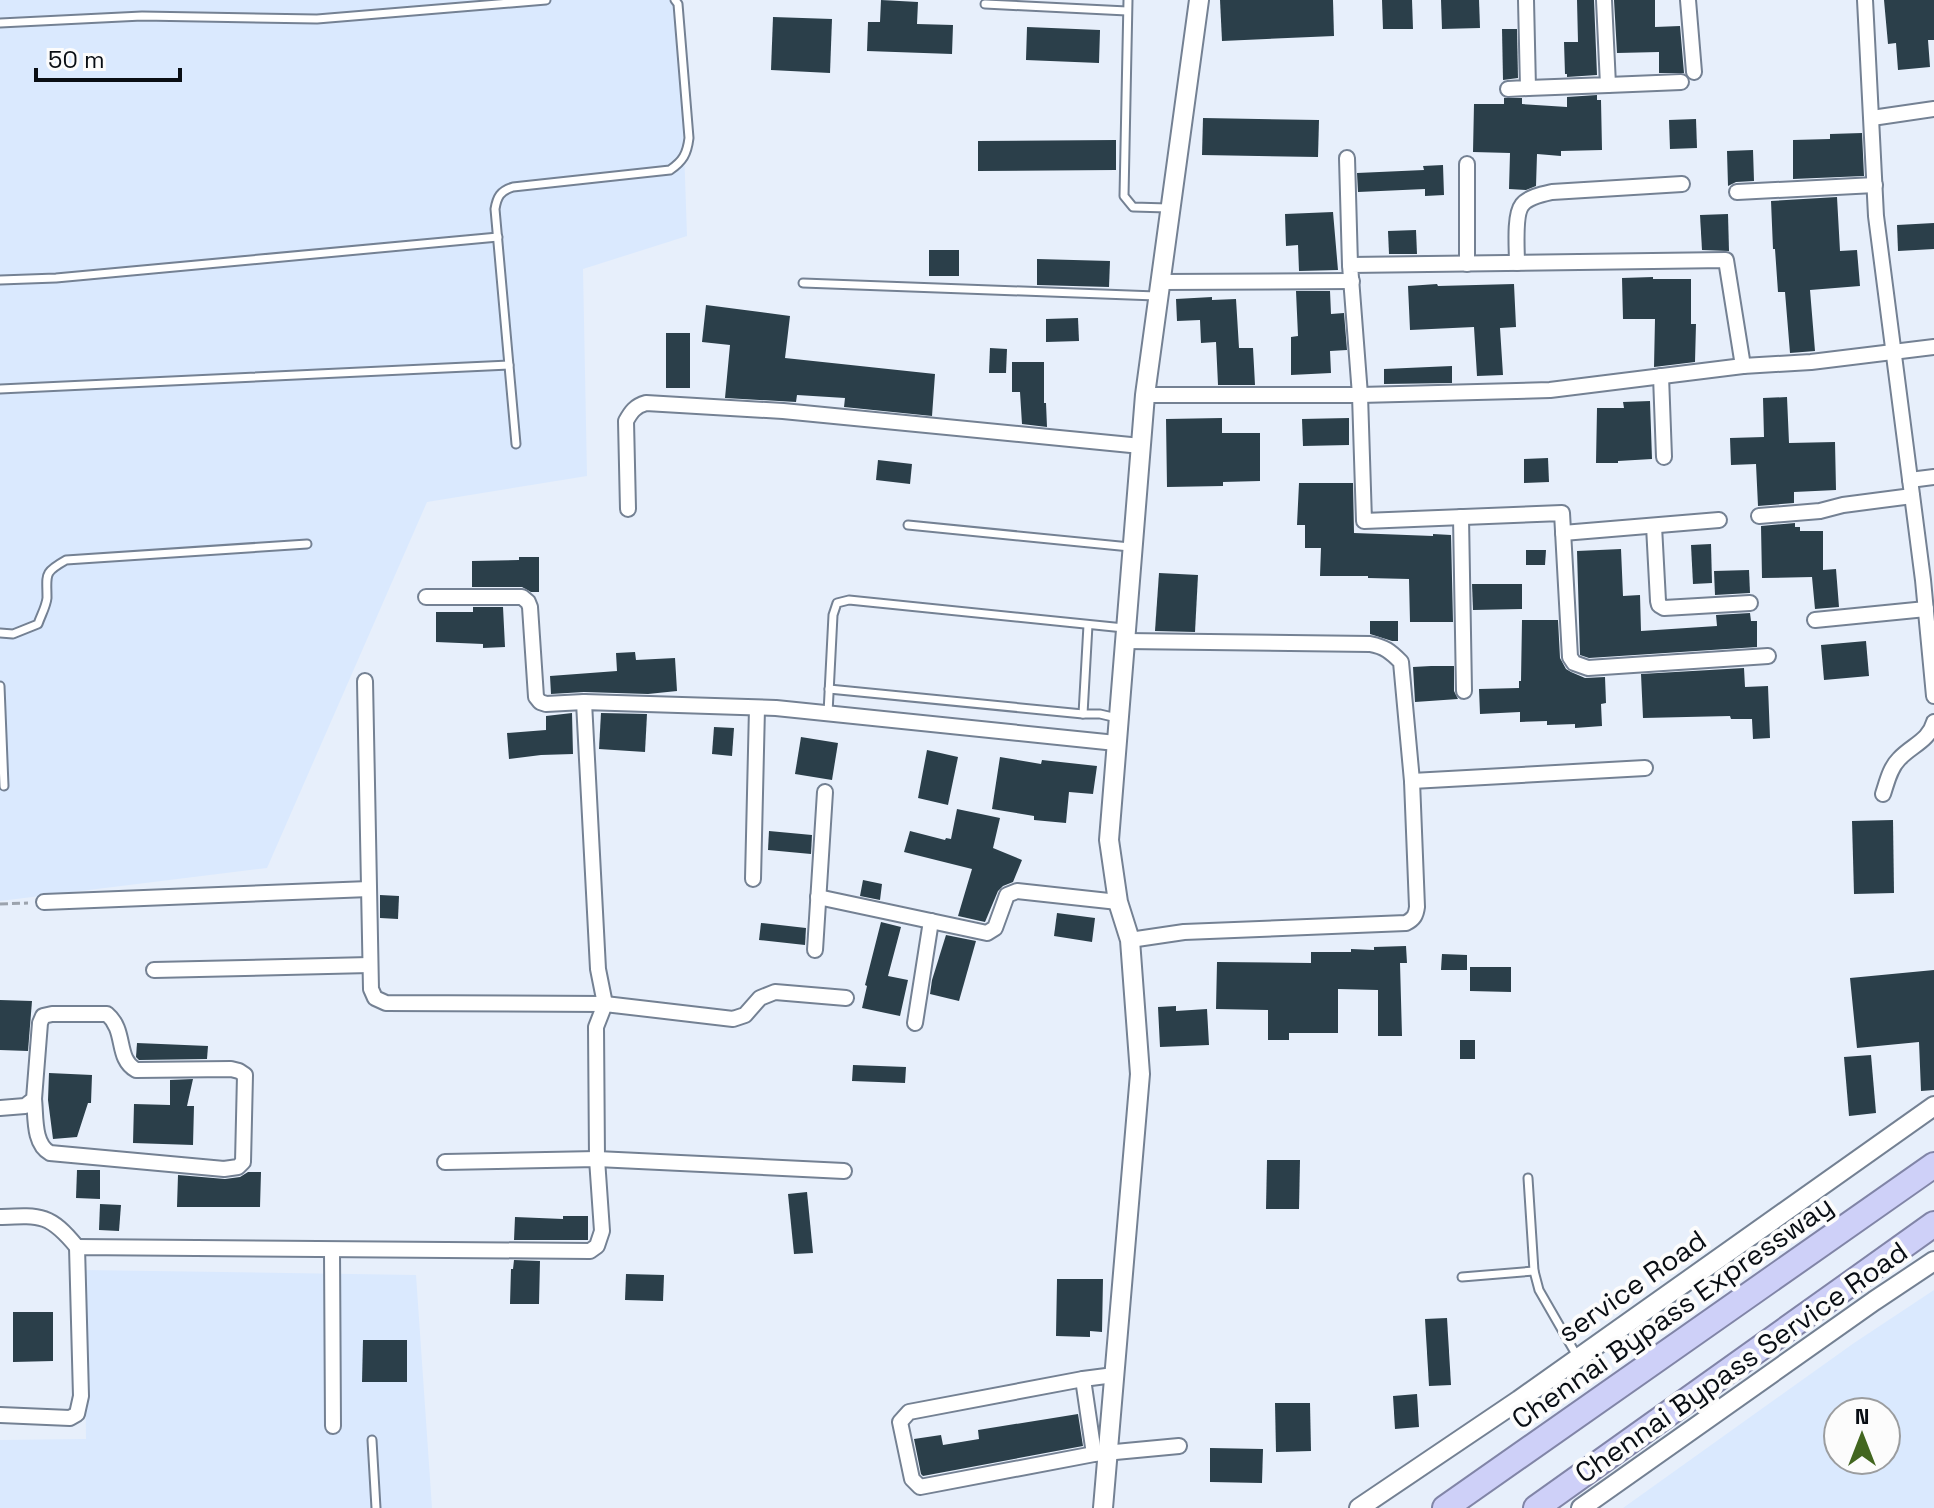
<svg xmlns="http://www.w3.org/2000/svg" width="1934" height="1508" font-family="'Space Grotesk',sans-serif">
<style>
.built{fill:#dae9fe;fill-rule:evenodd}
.building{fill:#2b3f4a}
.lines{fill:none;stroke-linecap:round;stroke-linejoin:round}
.service-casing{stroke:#748193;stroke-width:11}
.minor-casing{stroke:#748193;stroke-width:18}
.tertiary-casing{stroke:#748193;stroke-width:22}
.trunk-casing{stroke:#8185a7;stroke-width:28}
.path{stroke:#9ca3ad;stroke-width:3;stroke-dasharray:8 4;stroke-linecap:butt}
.service{stroke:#fff;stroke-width:7}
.minor{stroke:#fff;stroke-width:14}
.tertiary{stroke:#fff;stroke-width:18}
.trunk{stroke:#ced0f8;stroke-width:24}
.labels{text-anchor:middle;stroke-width:8;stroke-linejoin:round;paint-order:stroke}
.street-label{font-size:28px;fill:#090e14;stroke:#fcfcfc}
</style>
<rect width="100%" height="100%" fill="#e7effb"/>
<g class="built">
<path d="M0,0H679L687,236L583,269L587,476L427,502L267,868L0,901Z"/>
<path d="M84,1270L416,1275L432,1508H0V1440L86,1439Z"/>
<path d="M1934,1290V1508H1623L1854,1343ZM1838,1412H1886V1460H1838Z"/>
</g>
<g class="building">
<path d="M881,0L918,2L917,24L953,25L952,54L867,51L868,22H880Z"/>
<path d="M1220,0H1333L1334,36L1222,41Z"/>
<path d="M1382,0H1412L1413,29H1383Z"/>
<path d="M1441,0H1479L1480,28L1442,29Z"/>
<path d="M1577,0H1594L1597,75L1567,77V74H1565L1564,42H1578Z"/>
<path d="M1614,0H1655V27L1680,26L1684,73H1659V52L1617,53Z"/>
<path d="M1884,0H1934V40H1928L1930,67L1898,70L1896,43L1888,44Z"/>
<path d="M773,17L832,19L830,73L771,70Z"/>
<path d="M1027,27L1100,30L1099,63L1026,60Z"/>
<path d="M1502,29H1517L1518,78L1503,80Z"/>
<path d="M1597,95V100H1601L1602,150L1561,151V156L1537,154L1536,186L1526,190L1509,189L1510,153L1473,152L1474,104H1504V98H1522V104L1567,107V97Z"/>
<path d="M1203,118L1319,120L1318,157L1202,155Z"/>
<path d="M1696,119L1697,148L1670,149L1669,120Z"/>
<path d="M1862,133L1864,176L1793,179V140L1830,139V134Z"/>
<path d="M1116,140V170L978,171V141Z"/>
<path d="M1753,150L1754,181L1736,182L1728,186L1727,151Z"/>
<path d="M1443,165L1444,195L1425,196V189L1358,192L1357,173L1424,170L1423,166Z"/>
<path d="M1837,197L1840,251L1857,250L1860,286L1810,290L1815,351L1790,353L1785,292H1778L1775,249H1773L1771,201Z"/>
<path d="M1333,212L1338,270L1299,271L1298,245L1286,246L1285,214Z"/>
<path d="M1728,214L1729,251L1702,250L1700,215Z"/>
<path d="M1934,223V249L1898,251L1897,225Z"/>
<path d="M1416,230L1417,254H1389L1388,231Z"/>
<rect x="929" y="250" width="30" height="26"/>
<path d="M1037,259L1110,261L1109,287L1037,285Z"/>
<path d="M1653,277V279H1691V324H1696L1695,362L1654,367L1655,319H1623L1622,278Z"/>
<path d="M1437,284L1438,286L1514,284L1516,327L1500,328L1503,375L1477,376L1474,327L1410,330L1408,286Z"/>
<path d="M1296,291H1330L1331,314L1344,313L1347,350L1330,351L1331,373L1291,375V337L1298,336Z"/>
<path d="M1212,297V300L1236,299L1239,348H1253L1255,385H1218L1216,342L1201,343L1200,320L1177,321L1176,299Z"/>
<path d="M706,305L790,316L785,358L935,374L932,416L844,407L845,398L797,395L796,402L725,398L730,345L702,342Z"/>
<path d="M1078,318L1079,341L1046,342V319Z"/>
<rect x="666" y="333" width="24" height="55"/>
<path d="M990,348L1007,349L1006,373H989Z"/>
<path d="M1012,362H1044V403H1046L1047,427L1022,424L1020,392H1012Z"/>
<path d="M1452,366V383L1384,384V369Z"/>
<path d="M1787,397L1789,443L1835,442L1836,490L1794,492V503L1758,506L1756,464L1731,465L1730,438L1764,437L1763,398Z"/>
<path d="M1650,401L1652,459L1618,461V463H1596L1597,408H1624L1623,402Z"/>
<path d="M1222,418V433H1260V481L1223,482V486L1167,487L1166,419Z"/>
<path d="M1349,418V445L1303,446L1302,419Z"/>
<path d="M1548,458L1549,482L1524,483V459Z"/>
<path d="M878,460L912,464L910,484L876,480Z"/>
<path d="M1299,483H1353L1354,533L1433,536V534L1451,535L1453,622H1410L1409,579L1368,578V576H1320L1321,548H1305V525H1297Z"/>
<path d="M1795,523V527H1800V531H1823V570L1836,569L1839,607L1815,609L1812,577L1762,578L1761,526Z"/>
<path d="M1711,544L1712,583L1693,584L1691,545Z"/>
<path d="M1621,549L1623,596L1640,595L1641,631L1717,626L1716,615L1750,613L1751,621H1757V647L1589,658L1580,655L1577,551Z"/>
<path d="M1526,550H1546L1545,565H1526Z"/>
<path d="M519,557H539V592H531L522,587H472V561L519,560Z"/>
<path d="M1749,570L1750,593L1715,595L1714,571Z"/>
<path d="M1159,573L1198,575L1195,632L1155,631Z"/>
<path d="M1472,584H1522V609L1473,610Z"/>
<path d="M473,607H503L505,647L483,648V644L436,642V612H473Z"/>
<path d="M1522,620H1558L1560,658L1566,669L1571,672L1585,678L1605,677L1606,703L1601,704L1602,726L1575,728V724L1547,725V721L1520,722V712L1480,714L1479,689L1519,688V681H1521Z"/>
<path d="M1370,621H1398V641H1392L1370,634Z"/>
<path d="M1866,641L1869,676L1824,680L1821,645Z"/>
<path d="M635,652L636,660L675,658L677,691L648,694L584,692L551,694L550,676L617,671L616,653Z"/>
<path d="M1431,666H1454V691L1458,699L1415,702L1413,667Z"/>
<path d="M1744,668L1745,687L1768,686L1770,738L1753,739L1752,719H1731L1730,716L1643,718L1641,674Z"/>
<path d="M572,713L573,754L541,755L509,759L507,733L546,730V716Z"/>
<path d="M601,713L647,714L645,752L599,749Z"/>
<path d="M714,727L734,728L732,756L712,754Z"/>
<path d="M801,737L838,743L832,780L795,774Z"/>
<path d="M927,750L958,757L948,805L918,798Z"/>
<path d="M1000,757L1041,764L1042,760L1097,766L1093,794L1069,792L1066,823L1034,820V816L992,809Z"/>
<path d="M957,809L1000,818L993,848L1022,860L1013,882L1003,886L998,891L985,922L958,916L972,869L904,852L910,831L945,840L946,838L951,839Z"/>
<path d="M1893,820L1894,893L1854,894L1852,821Z"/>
<path d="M769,831L812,835L811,854L768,850Z"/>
<path d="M863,880L882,884L880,900L860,896Z"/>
<path d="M380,895L399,896L398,919L380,918Z"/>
<path d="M1057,913L1095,918L1092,942L1054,936Z"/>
<path d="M881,922L901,927L888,976L908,980L900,1016L862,1008L867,986L865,985Z"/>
<path d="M761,923L806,928L805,945L759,940Z"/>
<path d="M946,935L976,941L959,1001L930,994L932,980Z"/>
<path d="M1406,946L1407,963H1400L1402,1036H1378V990L1338,989V1033H1289V1040H1268V1010L1216,1009L1217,962L1311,963V952H1351V949L1374,950V947Z"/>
<path d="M1442,954L1467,955V970H1441Z"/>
<path d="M1470,967H1511V992L1470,991Z"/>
<path d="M1934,970V1090L1921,1091L1919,1042L1857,1048L1850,978Z"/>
<path d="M0,1000L32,1001L28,1051L0,1050Z"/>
<path d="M1176,1006V1011L1207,1009L1209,1045L1160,1047L1158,1007Z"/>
<rect x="1460" y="1040" width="15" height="19"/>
<path d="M137,1043L208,1046L207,1059L139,1060L136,1057Z"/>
<path d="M1871,1055L1876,1113L1849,1116L1844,1057Z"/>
<path d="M853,1065L906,1067L905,1083L852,1081Z"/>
<path d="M49,1073L92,1075L91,1103H88L77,1137L53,1139L48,1100Z"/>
<path d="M193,1079L187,1106H194L193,1145L133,1143L134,1104L170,1105V1080Z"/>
<path d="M1267,1160H1300L1299,1209H1266Z"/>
<path d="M77,1170H100V1199L76,1198Z"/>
<path d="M248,1172H261L260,1207H177L178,1175L225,1179L240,1177Z"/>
<path d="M807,1192L813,1253L794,1254L788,1194Z"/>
<path d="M100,1204L121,1205L119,1231L99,1230Z"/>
<path d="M563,1216H588V1240H514L515,1217L563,1219Z"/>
<path d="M514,1260L540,1261L539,1304H510L511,1269H513Z"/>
<path d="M626,1274L664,1275L663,1301L625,1300Z"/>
<path d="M1057,1279H1103L1102,1332L1090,1331V1337L1056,1336Z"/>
<path d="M13,1312H53V1361L13,1362Z"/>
<path d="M1447,1318L1451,1385L1429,1386L1425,1319Z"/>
<path d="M363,1340H407V1382H362Z"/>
<path d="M1417,1394L1419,1427L1395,1429L1393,1396Z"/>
<path d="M1275,1403H1310L1311,1451L1276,1452Z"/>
<path d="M1078,1414L1083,1446L923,1476L921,1474L914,1439L941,1435L943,1445L979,1439L978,1430Z"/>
<path d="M1210,1448L1263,1449L1262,1483L1210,1482Z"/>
</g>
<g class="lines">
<g class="service-casing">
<g id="service">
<path d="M1128,0L1124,196L1133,207L1168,208"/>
<path d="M985,4L1127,11"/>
<path d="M0,23L142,16L317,19L546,0"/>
<path d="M0,280L56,278L498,237"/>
<path d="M803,283L1156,296"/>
<path d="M0,389L509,365"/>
<path d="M516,444L495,209C497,197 500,191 513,187L670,170C683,161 687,154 689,138L678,4L675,0"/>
<path d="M908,525L1130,547"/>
<path d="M0,633L13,634L38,624C41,615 46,607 47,598C47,574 43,573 66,560L307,544"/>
<path d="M0,686L4,786"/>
<path d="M829,689L1083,714H1100L1117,718"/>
<path d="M828,713L833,615L837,603L849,600L1124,628"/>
<path d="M1083,714L1088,625"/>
<path d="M1528,1178L1534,1271L1539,1290L1577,1356"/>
<path d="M1462,1277L1534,1271"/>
<path d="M372,1440L376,1508"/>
</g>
</g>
<g class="minor-casing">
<g id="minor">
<path d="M1688,0L1694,72"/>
<path d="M1865,0L1876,216L1923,580L1934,696"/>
<path d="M1608,85L1681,82"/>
<path d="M1528,88L1608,85L1604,0"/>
<path d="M1508,89L1528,88L1526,0"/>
<path d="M1872,118L1934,109"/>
<path d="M1347,158L1350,265"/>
<path d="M1467,164V264"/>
<path d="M1737,192L1875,185"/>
<path d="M1517,263C1517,250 1514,215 1522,205C1528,197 1543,194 1552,192L1682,184"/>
<path d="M1161,282L1352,281"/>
<path d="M1743,366L1726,260L1350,265L1360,395L1364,521L1562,513L1570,657L1574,663L1588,668L1768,656"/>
<path d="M1661,376L1664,457"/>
<path d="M1145,395H1360L1550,390L1743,366L1811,362L1934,347"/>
<path d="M1910,480L1934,477"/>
<path d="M628,509L626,421C631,412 635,406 646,403L783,411L1141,446"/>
<path d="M1759,516L1820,511L1843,505L1912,496"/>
<path d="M1461,517L1464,691"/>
<path d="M1654,526L1658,601L1659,605L1664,608L1750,603"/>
<path d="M1563,533L1719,520"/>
<path d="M426,597H522L528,602L530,607L536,697L540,702L546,704L584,702"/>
<path d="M1815,620L1926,609"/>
<path d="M1125,641L1370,644C1385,647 1390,651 1401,662L1412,781L1417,907C1416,915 1414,919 1406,923L1184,932L1130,940"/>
<path d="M365,681L371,989L375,998L386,1003L605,1004L733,1019L745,1015L760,998L775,992L846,998"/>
<path d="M1412,781L1645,768"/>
<path d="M1883,794C1887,782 1890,768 1899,759C1912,745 1929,741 1934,722"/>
<path d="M753,879L757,708"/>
<path d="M818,897L987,933L995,928L1007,895L1017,891L1118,902"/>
<path d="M44,902L369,889"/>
<path d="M815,950L825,792"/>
<path d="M154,970L370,965"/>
<path d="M915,1023L931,921"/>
<path d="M0,1108L25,1106L34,1099L40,1023L43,1016L52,1014H107C127,1031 115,1058 136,1070L231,1069L239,1071L245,1075L243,1162L238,1167L224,1169L50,1153C33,1144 36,1116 34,1099"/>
<path d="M445,1162L597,1159L844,1171"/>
<path d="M0,1217C41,1215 50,1214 77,1247"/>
<path d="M332,1250L333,1426"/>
<path d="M1114,1375L1083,1379L909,1412L900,1422L912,1479L920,1487L1094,1454L1179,1446"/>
<path d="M1083,1379L1094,1454"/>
<path d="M0,1415L70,1418L77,1414L81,1396L77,1247L590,1251L597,1246L602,1231L597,1159L596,1027L605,1004L598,969L584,702L776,708L1116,743"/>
</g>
</g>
<g class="tertiary-casing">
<g id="tertiary">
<path d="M1103,1508L1140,1074L1130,940L1118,902L1109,840L1145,395L1199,0"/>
<path d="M1359,1508L1519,1400L1934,1106"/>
<path d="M1581,1508L1874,1301L1934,1261"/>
</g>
</g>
<g class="trunk-casing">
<g id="trunk">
<path d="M1445,1508L1934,1165"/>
<path d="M1536,1508L1934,1224"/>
</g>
</g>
<path class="path" d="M0,904L28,903"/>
<use href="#service" class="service"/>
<use href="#minor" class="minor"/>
<use href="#tertiary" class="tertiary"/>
<use href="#trunk" class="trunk"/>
</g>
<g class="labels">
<g class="street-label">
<text transform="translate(1632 1286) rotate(-35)" y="10">service Road</text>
<text transform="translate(1672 1312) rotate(-35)" y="10">Chennai Bypass Expressway</text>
<text transform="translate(1741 1362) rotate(-35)" y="10">Chennai Bypass Service Road</text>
</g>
</g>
<g transform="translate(1862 1436)"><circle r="38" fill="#fcfcfc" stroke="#9b9d9f" stroke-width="2"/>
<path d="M0-6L14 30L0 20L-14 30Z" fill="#42661f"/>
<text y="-12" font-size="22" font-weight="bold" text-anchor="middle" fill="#090e14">N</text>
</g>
<path d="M36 68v12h144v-12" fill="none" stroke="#090e14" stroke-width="4"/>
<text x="48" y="68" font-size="24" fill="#090e14" stroke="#fcfcfc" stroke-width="6" paint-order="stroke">50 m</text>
</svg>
